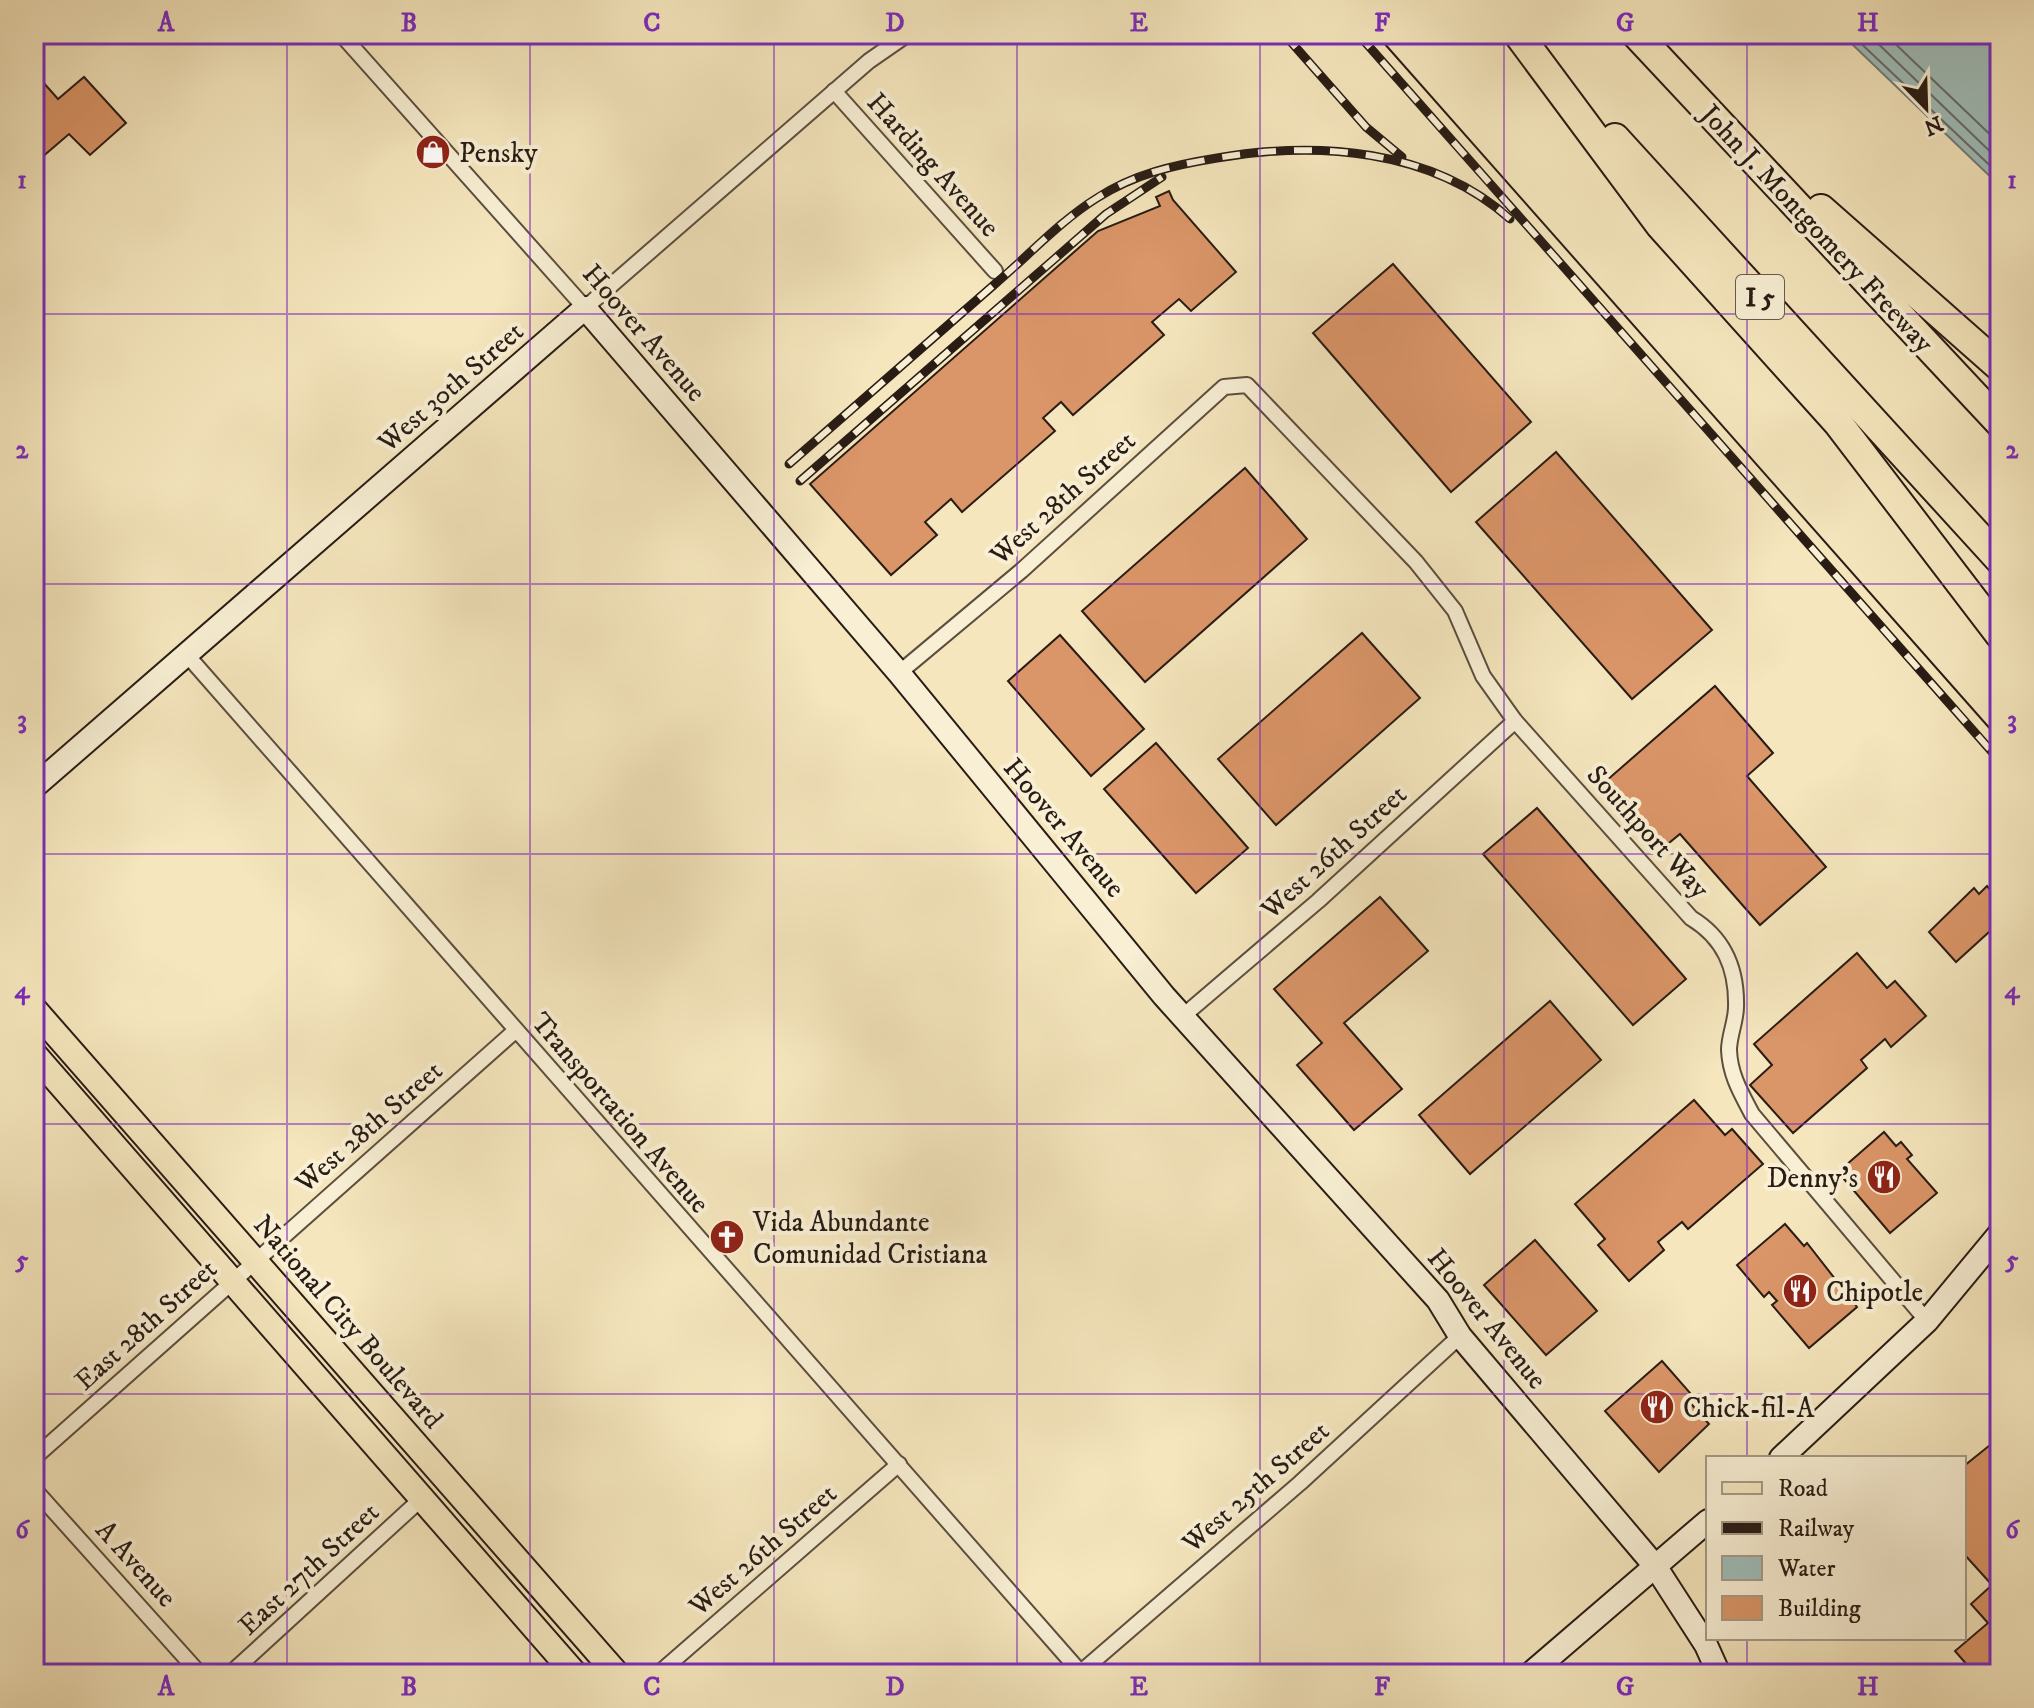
<svg xmlns="http://www.w3.org/2000/svg" width="2034" height="1708" font-family="'IM FELL DW Pica',serif">
<style>
.water{fill:#9fbdba;stroke:#707d78;stroke-width:2}
.lines{fill:none;stroke-linecap:round;stroke-linejoin:round}
.shore{stroke:#646c68;stroke-width:2}
.building{fill:#da9568;stroke:#291c15;stroke-width:2}
.street-casing{stroke:#5c4e3f;stroke-width:18}
.secondary-casing{stroke:#291c15;stroke-width:26}
.primary-casing{stroke:#291c15;stroke-width:28}
.highway-casing{stroke:#291c15;stroke-width:32}
.street{stroke:#f8efd4;stroke-width:14}
.secondary{stroke:#f8efd4;stroke-width:22}
.primary{stroke:#f5e6bd;stroke-width:24}
.highway{stroke:#f5e6bd;stroke-width:28}
.tram{stroke:#291c15;stroke-width:2}
.rail-casing{stroke:#291c15;stroke-width:9}
.rail{stroke:#f8efd4;stroke-width:6;stroke-dasharray:18;stroke-linecap:butt}
.grid{fill:none;stroke:#7b2cbf;stroke-width:2;stroke-opacity:0.55}
.labels{text-anchor:middle;stroke-width:8;stroke-linejoin:round;paint-order:stroke}
.shield{fill:#f8efd4;stroke:#675b4e;stroke-width:2}
.shield-label{font-size:26px;font-weight:bold;fill:#291c15}
.poi-label{font-size:28px;fill:#291c15;stroke:#f8efd4;text-anchor:start}
.street-label{font-size:28px;fill:#291c15;stroke:#f8efd4}
.neatline{fill:none;stroke:#7b2cbf;stroke-width:3}
.grid-label{font-size:26px;text-anchor:middle;font-weight:bold;fill:#7b2cbf}
</style>
<rect width="100%" height="100%" fill="#f5e6bd"/>
<filter id="stains"><feTurbulence type="fractalNoise" baseFrequency=".0025" numOctaves="4"/><feColorMatrix values="0 0 0 0 .2 0 0 0 0 .09 0 0 0 0 .02 0 0 0 .5 -.17"/></filter>
<radialGradient id="worn" r=".72"><stop offset=".6" stop-color="#630" stop-opacity="0"/><stop offset="1" stop-color="#630" stop-opacity=".3"/></radialGradient>
<path class="water" d="M1835,34H2000V186L1853,45Z"/>
<g class="lines">
<g class="shore">
<path d="M1851,34L2000,175"/>
<path d="M1868,34L2000,161"/>
<path d="M1885,34L2000,144"/>
</g>
</g>
<g class="building">
<path d="M34,72L58,99L84,77L126,123L90,155L69,134L34,164Z"/>
<path d="M1169,191L1173,200L1236,272L1191,311L1179,299L1152,322L1164,335L1073,415L1061,402L1043,418L1055,431L962,512L951,499L925,522L937,535L891,575L810,484L1098,231L1160,206L1156,197Z"/>
<path d="M1393,264L1531,422L1451,492L1313,333Z"/>
<path d="M1556,452L1712,630L1632,699L1476,522Z"/>
<path d="M1245,468L1307,539L1145,682L1082,611Z"/>
<path d="M1362,633L1420,698L1276,825L1218,759Z"/>
<path d="M1060,635L1144,729L1091,776L1008,681Z"/>
<path d="M1715,686L1773,753L1747,776L1826,867L1760,925L1680,834L1664,847L1606,781Z"/>
<path d="M1156,743L1248,848L1196,893L1104,789Z"/>
<path d="M1537,808L1686,979L1633,1025L1483,854Z"/>
<path d="M1987,886L2000,901L1995,906L2000,912V922L1956,962L1929,932L1974,888L1979,894Z"/>
<path d="M1380,897L1428,951L1344,1023L1402,1089L1354,1130L1297,1065L1322,1043L1274,989Z"/>
<path d="M1857,953L1887,988L1895,981L1926,1016L1891,1047L1885,1039L1861,1060L1867,1068L1793,1133L1750,1085L1772,1065L1754,1044Z"/>
<path d="M1550,1001L1601,1060L1470,1174L1419,1115Z"/>
<path d="M1694,1100L1725,1135L1732,1129L1763,1164L1688,1229L1682,1222L1658,1242L1664,1250L1629,1281L1598,1245L1605,1239L1575,1204Z"/>
<path d="M1884,1132L1896,1146L1901,1142L1912,1155L1907,1159L1937,1193L1890,1233L1838,1172Z"/>
<path d="M1785,1224L1804,1246L1807,1243L1857,1307L1809,1348L1772,1305L1777,1301L1769,1292L1764,1297L1737,1265Z"/>
<path d="M1535,1240L1597,1311L1546,1355L1484,1285Z"/>
<path d="M1662,1361L1691,1394L1686,1398L1709,1424L1659,1472L1605,1411Z"/>
<path d="M2000,1437V1674H1975L1955,1651L1988,1623L1971,1604L1992,1585L1964,1554V1466Z"/>
</g>
<g class="lines">
<g class="street-casing">
<g id="street">
<path d="M341,34L585,308L869,61L908,34"/>
<path d="M834,91L995,271"/>
<path d="M187,655L1082,1674"/>
<path d="M899,673L1021,571L1224,387L1247,385L1416,562L1455,611L1483,676L1515,721L1691,918C1724,938 1737,968 1736,1007C1736,1021 1729,1036 1729,1050C1730,1075 1741,1093 1752,1114L1927,1321"/>
<path d="M1183,1016L1318,901L1515,721"/>
<path d="M34,1458L515,1031"/>
<path d="M34,1489L200,1674"/>
<path d="M1081,1672L1300,1483L1460,1336"/>
<path d="M230,1674L420,1500"/>
<path d="M658,1674L899,1464"/>
</g>
</g>
<g class="secondary-casing">
<g id="secondary">
<path d="M34,787L585,308L899,673L1164,996L1438,1300L1460,1336L1655,1566L1706,1645L1719,1674"/>
<path d="M1781,1458L1927,1321L2000,1233"/>
<path d="M1530,1674L1708,1521"/>
</g>
</g>
<g class="primary-casing">
<g id="primary">
<path d="M34,1009L617,1674"/>
<path d="M34,1054L575,1674"/>
</g>
</g>
<g class="highway-casing">
<g id="highway">
<path d="M1518,34L1660,225L1838,423L2000,635"/>
<path d="M1636,34L2000,423"/>
<path d="M1615,138L2000,560"/>
<path d="M1821,209L2000,367"/>
</g>
</g>
<use href="#street" class="street"/>
<use href="#secondary" class="secondary"/>
<use href="#primary" class="primary"/>
<use href="#highway" class="highway"/>
<path class="tram" d="M1376,34L2000,740"/>
<g class="rail-casing">
<g id="rail">
<path d="M1284,34L1366,127L1402,157"/>
<path d="M1358,34L2000,761"/>
<path d="M789,464C858,404 926,344 995,284C1028,256 1060,221 1097,198C1134,174 1174,165 1217,158C1316,141 1431,148 1510,219"/>
<path d="M800,481L1106,214L1162,177"/>
</g>
</g>
<use href="#rail" class="rail"/>
</g>
<path class="grid" d="M287,34V1674M530,34V1674M774,34V1674M1017,34V1674M1260,34V1674M1504,34V1674M1747,34V1458M34,314H2000M34,584H2000M34,854H2000M34,1124H2000M34,1394H2000M1747,1638V1674"/>
<defs>
<g id="shop-disc" transform="scale(1.8)"><circle r="9.5" fill="#8f2418" stroke="#f8efd4"/><path d="M-5-2.5h2.3a2.7 3.5 0 0 1 5.4 0H5L5.5 6h-11ZM-1.5-2.5h3a1.5 2.3 0 0 0-3 0Z" fill="#fff"/></g>
<g id="restaurant-disc" transform="scale(1.8)"><circle r="9.5" fill="#8f2418" stroke="#f8efd4"/><path d="M-5-6h1v4h1v-4h1v4h1v-4h1v5L-1.5 .5V6h-2V.5L-5-1ZM5-6V6H3V1.5H1.5Q1.5-4 5-6Z" fill="#fff"/></g>
<g id="church-disc" transform="scale(1.8)"><circle r="9.5" fill="#8f2418" stroke="#f8efd4"/><path d="M-1.2-6h2.4v3.5h3.3v2.4h-3.3V6h-2.4V-.1h-3.3v-2.4h3.3Z" fill="#fff"/></g>
</defs>
<g fill-rule="evenodd">
<use href="#shop-disc" x="433" y="152"/>
<use href="#restaurant-disc" x="1884" y="1177"/>
<use href="#church-disc" x="727" y="1237"/>
<use href="#restaurant-disc" x="1800" y="1291"/>
<use href="#restaurant-disc" x="1657" y="1407"/>
</g>
<g class="labels">
<rect class="shield" x="1736" y="275" width="48" height="44" rx="6"/>
<g class="shield-label">
<text x="1760" y="306">I 5</text>
</g>
<g class="poi-label">
<text x="459" y="162">Pensky</text>
<text x="1858" y="1187" text-anchor="end">Denny's</text>
<text x="753" y="1231">Vida Abundante<tspan x="753" dy="32">Comunidad Cristiana</tspan></text>
<text x="1826" y="1301">Chipotle</text>
<text x="1683" y="1417">Chick-fil-A</text>
</g>
<g class="street-label">
<text transform="translate(934 164) rotate(48)" y="10">Harding Avenue</text>
<text transform="translate(1818 228) rotate(47)" y="10">John J. Montgomery Freeway</text>
<text transform="translate(645 332) rotate(49)" y="10">Hoover Avenue</text>
<text transform="translate(450 386) rotate(-41)" y="10">West 30th Street</text>
<text transform="translate(1062 497) rotate(-42)" y="10">West 28th Street</text>
<text transform="translate(1065 827) rotate(50)" y="10">Hoover Avenue</text>
<text transform="translate(1649 831) rotate(48)" y="10">Southport Way</text>
<text transform="translate(1333 851) rotate(-42)" y="10">West 26th Street</text>
<text transform="translate(621 1112) rotate(49)" y="10">Transportation Avenue</text>
<text transform="translate(368 1126) rotate(-41)" y="10">West 28th Street</text>
<text transform="translate(1488 1318) rotate(51)" y="10">Hoover Avenue</text>
<text transform="translate(349 1321) rotate(49)" y="10">National City Boulevard</text>
<text transform="translate(145 1324) rotate(-42)" y="10">East 28th Street</text>
<text transform="translate(1255 1486) rotate(-41)" y="10">West 25th Street</text>
<text transform="translate(762 1549) rotate(-41)" y="10">West 26th Street</text>
<text transform="translate(137 1563) rotate(48)" y="10">A Avenue</text>
<text transform="translate(308 1568) rotate(-43)" y="10">East 27th Street</text>
</g>
</g>
<rect width="2034" height="1708" fill="none" stroke="#f5e6bd" stroke-width="88"/>
<rect x="1706" y="1456" width="260" height="184" fill="#f8efd4" stroke="#a59b88" stroke-width="2"/>
<rect x="1722" y="1482" width="40" height="12" fill="#f5e6bd" stroke="#a59b88" stroke-width="2"/>
<text x="1778" y="1496" font-size="24" fill="#291c15">Road</text>
<rect x="1722" y="1522" width="40" height="12" fill="#291c15" stroke="#a59b88" stroke-width="2"/>
<text x="1778" y="1536" font-size="24" fill="#291c15">Railway</text>
<rect x="1722" y="1556" width="40" height="24" fill="#9fbdba" stroke="#a59b88" stroke-width="2"/>
<text x="1778" y="1576" font-size="24" fill="#291c15">Water</text>
<rect x="1722" y="1596" width="40" height="24" fill="#da9568" stroke="#a59b88" stroke-width="2"/>
<text x="1778" y="1616" font-size="24" fill="#291c15">Building</text>
<g transform="translate(1926 108) rotate(157)" stroke="#f8efd4" stroke-width="6" paint-order="stroke">
<path d="M0-6L14 30L0 20L-14 30Z" fill="#291c15"/>
<text y="-12" font-size="22" font-weight="bold" text-anchor="middle" fill="#291c15">N</text>
</g>
<rect x="44" y="44" width="1946" height="1620" class="neatline"/>
<g class="grid-label">
<text x="166" y="31">A</text>
<text x="409" y="31">B</text>
<text x="652" y="31">C</text>
<text x="895" y="31">D</text>
<text x="1139" y="31">E</text>
<text x="1382" y="31">F</text>
<text x="1625" y="31">G</text>
<text x="1868" y="31">H</text>
<text x="22" y="188">1</text>
<text x="2012" y="188">1</text>
<text x="22" y="458">2</text>
<text x="2012" y="458">2</text>
<text x="22" y="728">3</text>
<text x="2012" y="728">3</text>
<text x="22" y="998">4</text>
<text x="2012" y="998">4</text>
<text x="22" y="1268">5</text>
<text x="2012" y="1268">5</text>
<text x="22" y="1538">6</text>
<text x="2012" y="1538">6</text>
<text x="166" y="1695">A</text>
<text x="409" y="1695">B</text>
<text x="652" y="1695">C</text>
<text x="895" y="1695">D</text>
<text x="1139" y="1695">E</text>
<text x="1382" y="1695">F</text>
<text x="1625" y="1695">G</text>
<text x="1868" y="1695">H</text>
</g>
<rect width="100%" height="100%" filter="url(#stains)"/>
<rect width="100%" height="100%" fill="url(#worn)"/>
</svg>
